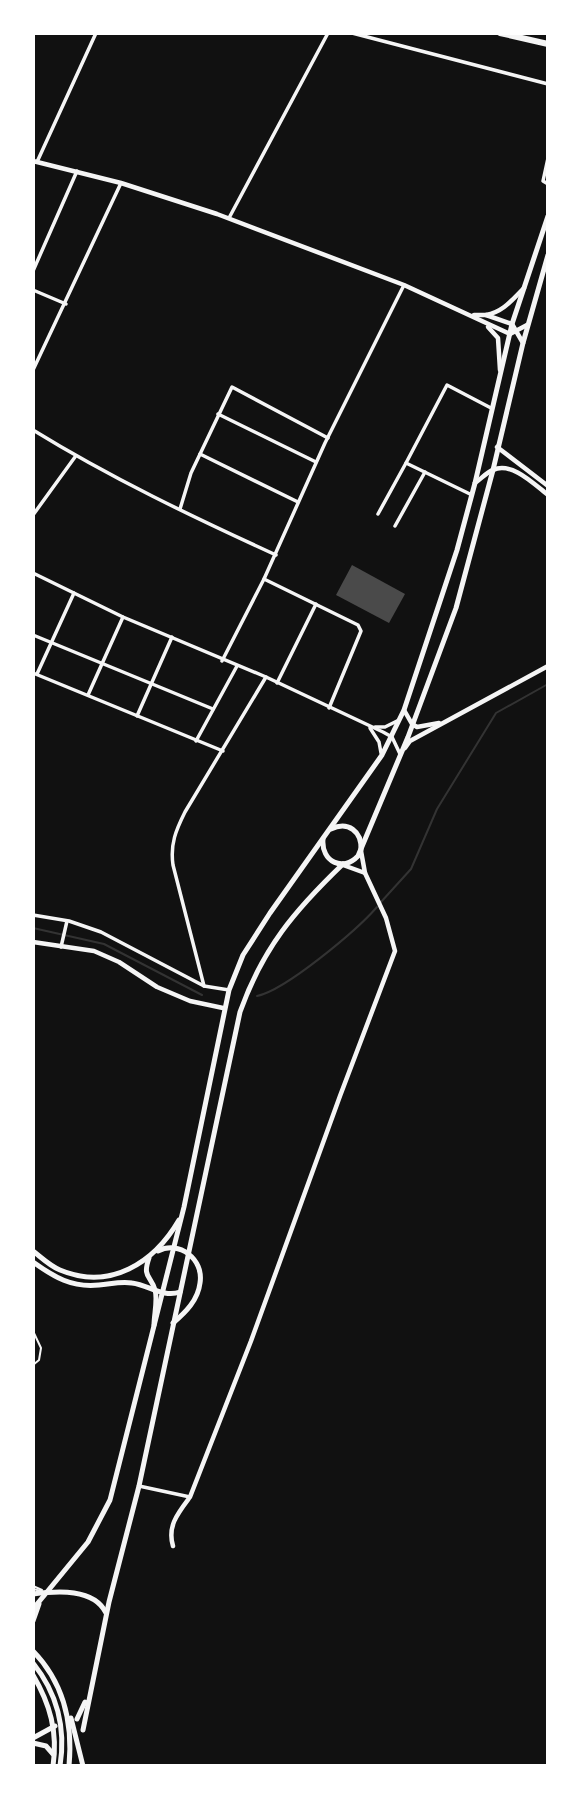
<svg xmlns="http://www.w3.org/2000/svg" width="581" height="1799" font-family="'DM Sans',sans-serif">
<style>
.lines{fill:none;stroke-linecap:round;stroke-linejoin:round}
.stream{stroke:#333;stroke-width:2}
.building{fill:#4a4a4a}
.service{stroke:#f5f5f5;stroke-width:2}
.minor{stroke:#f5f5f5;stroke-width:3.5}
.tertiary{stroke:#f5f5f5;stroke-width:4.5}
.secondary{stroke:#f5f5f5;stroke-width:4.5}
.primary{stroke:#f5f5f5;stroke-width:5}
.motorway{stroke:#f5f5f5;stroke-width:6}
</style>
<rect width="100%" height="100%" fill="#111"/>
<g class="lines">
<g class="stream">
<path d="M381,902L411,869L437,809L496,713L548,684"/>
<path d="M33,928L104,944L202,995"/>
<path d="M257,996C286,990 357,930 377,907"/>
</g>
</g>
<path class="building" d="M352,565L405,594L389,623L336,595Z"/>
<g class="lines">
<g class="service">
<path d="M33,1331L41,1348L39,1360L33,1365"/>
<path d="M33,1586L42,1590"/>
<path d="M33,1589L41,1591"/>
</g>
<g class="minor">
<path d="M352,33L548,84"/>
<path d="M548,158L543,181L548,184"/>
<path d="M37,162L96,33"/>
<path d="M229,218L328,33"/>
<path d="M33,271L77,171"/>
<path d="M33,290L66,304"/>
<path d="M33,370L121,183"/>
<path d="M218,414L316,462"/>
<path d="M33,430C111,478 193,517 276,555"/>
<path d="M200,454L298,502"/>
<path d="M406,463L447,385L491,408"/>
<path d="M180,509L191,473L232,387L328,438"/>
<path d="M378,514L406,463L472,495"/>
<path d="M33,515L75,457"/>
<path d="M395,526L425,472"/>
<path d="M33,573L123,617L266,677L383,732L392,737L400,754"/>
<path d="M264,579L358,625L361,631L329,708"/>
<path d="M33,635L213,709"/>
<path d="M222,661L264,579L325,443L404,285"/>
<path d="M33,673L223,751"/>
<path d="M37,674L74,593"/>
<path d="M277,683L316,604"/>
<path d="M88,695L123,617"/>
<path d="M137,716L172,637"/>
<path d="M375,727H385L397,721"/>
<path d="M370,728L379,742L381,753"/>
<path d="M196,741L237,666"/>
<path d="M33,915L69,921L101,932L204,986L229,990"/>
<path d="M61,947L67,921"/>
<path d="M204,986L173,865C170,844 176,830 185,812L266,677"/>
<path d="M139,1486L190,1497"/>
</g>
<g class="tertiary">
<path d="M497,447L548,486"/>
<path d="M475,483C481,479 487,472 493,470C512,461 535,485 548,495"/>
<path d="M343,865L365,873"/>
<path d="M173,1546C167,1526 178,1513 190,1497L251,1341L340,1096L395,951L386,918L365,873L361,851"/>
</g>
<g class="secondary">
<path d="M33,161L121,183L217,214L404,285L510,334L527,325"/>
<path d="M474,315H486L512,324L523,343"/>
<path d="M486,315C503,312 512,300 524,288"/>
<path d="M488,327L498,338L500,370"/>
<path d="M404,710L412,724L417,727L439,723"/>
<path d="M405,748L410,741L548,666"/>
<path d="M33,942L94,951L119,962L157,987L190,1001L223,1008"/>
</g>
<g class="primary">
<path d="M331,829C348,821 362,831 361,850"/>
<path d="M323,839C321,862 343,872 358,856L408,737L456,608L493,470L523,343L548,255"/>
<path d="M33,1251C42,1258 50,1266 60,1270C110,1291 154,1263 179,1220"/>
<path d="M158,1251C179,1240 204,1259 200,1283C198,1300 186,1312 173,1323"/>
<path d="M149,1258C142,1278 151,1275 155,1290C158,1299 154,1315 154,1325"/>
<path d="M33,1262C54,1277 72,1288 99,1285C111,1284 121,1281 132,1283C149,1285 163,1298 180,1292"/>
<path d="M33,1594C57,1591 94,1588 106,1613"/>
<path d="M33,1609L88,1542L110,1500L184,1207L229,990L243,955L270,913L382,755L404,710L457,550L475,483L512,324L548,216"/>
<path d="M33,1621L39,1604"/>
<path d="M33,1651C64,1683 73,1723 69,1766"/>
<path d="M33,1663C57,1693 66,1728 60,1766"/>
<path d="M33,1675C50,1704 58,1732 53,1766"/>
<path d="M71,1718L83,1766"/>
<path d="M77,1719L85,1702"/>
<path d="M83,1730L109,1602L139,1486L240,1012C263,948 294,911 343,864"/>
<path d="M33,1738L55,1726"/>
<path d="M33,1743L46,1746L53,1754"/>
</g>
<path class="motorway" d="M500,33L548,44"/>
</g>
<rect width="581" height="1799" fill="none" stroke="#ffffff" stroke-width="70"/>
</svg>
